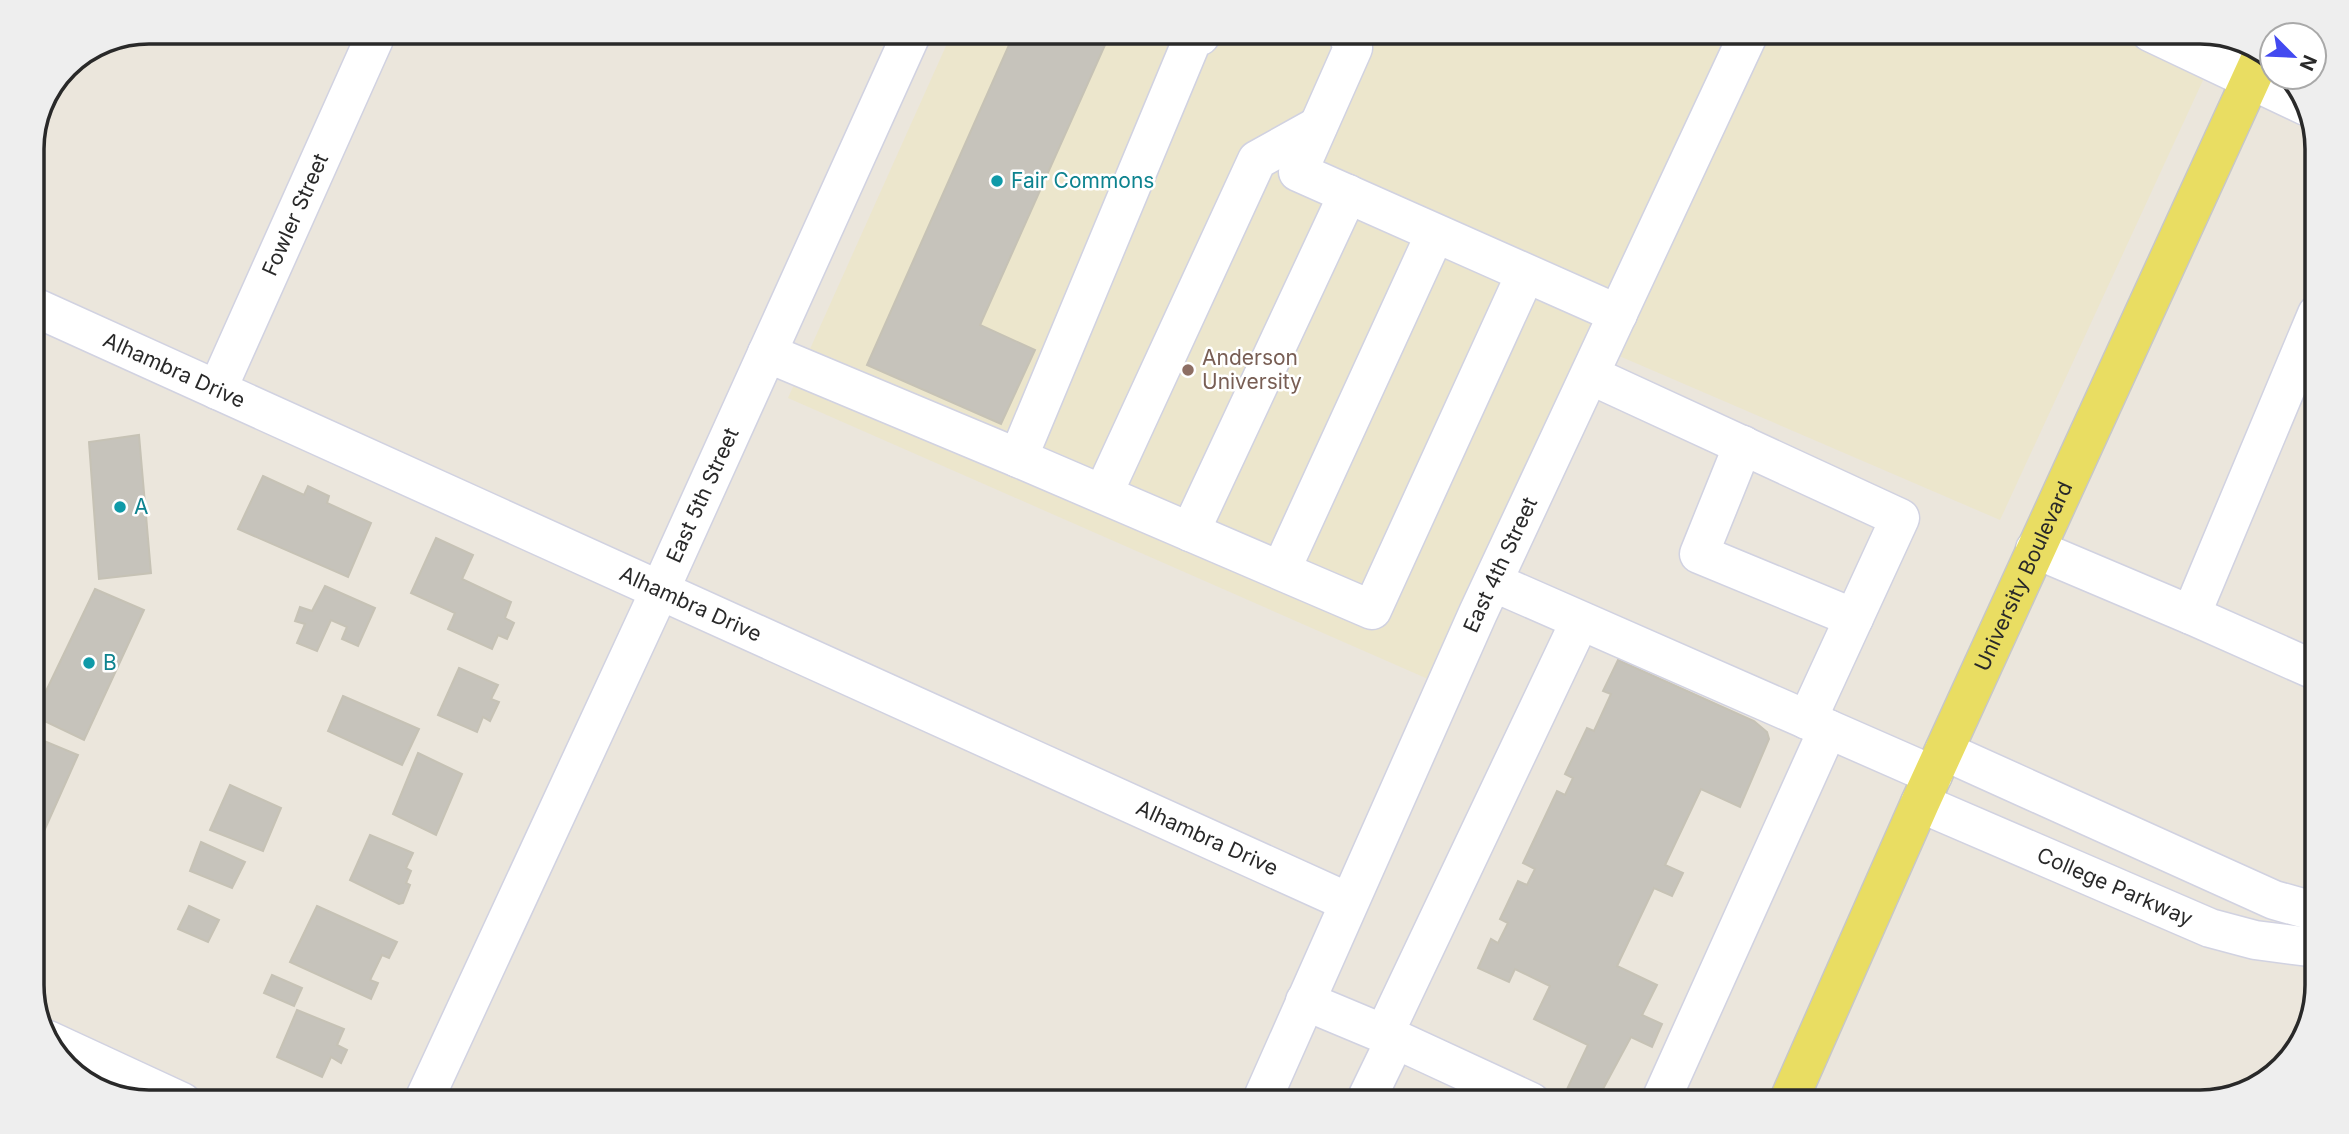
<svg xmlns="http://www.w3.org/2000/svg" width="2349" height="1134" font-family="Inter,sans-serif">
<style>
.education{fill:#ece6cc}
.building{fill:#c6c3bb;stroke:#c6c2b5;stroke-width:2}
.lines{fill:none;stroke-linecap:round;stroke-linejoin:round}
.minor-casing{stroke:#d1d2e1;stroke-width:41}
.major-casing{stroke:#c7c7c7;stroke-width:41}
.minor{stroke:#fff;stroke-width:38}
.major{stroke:#e9dd62;stroke-width:38}
.culture-dot{fill:#0f9aa8;stroke:#fff;stroke-width:2.5}
.education-dot{fill:#8d6e63;stroke:#fff;stroke-width:2.5}
.labels{text-anchor:middle;stroke-width:5;stroke-linejoin:round;paint-order:stroke}
.culture-label{font-size:21px;fill:#0d838f;stroke:#fff;text-anchor:start}
.street-label{font-size:21px;fill:#292929;stroke:#fff}
.education-label{font-size:21px;fill:#785e54;stroke:#fff;text-anchor:start}
.rim{fill:none;stroke:#292929;stroke-width:3.5}
</style>
<rect width="100%" height="100%" fill="#ebe6dc"/>
<path class="education" d="M2201,32L2223,37L2000,520L1589,343L1428,679L788,398L950,37Z"/>
<g class="building">
<path d="M1013,36H1109L980,325L1035,350L1001,424L867,365Z"/>
<path d="M139,435L151,573L99,579L89,442Z"/>
<path d="M263,476L304,495L308,486L329,496L327,503L371,523L348,577L238,529Z"/>
<path d="M436,538L473,555L462,579L511,602L505,618L514,623L507,639L498,635L492,649L448,629L455,613L411,593Z"/>
<path d="M325,586L375,608L358,646L342,639L347,627L331,620L317,651L297,643L305,624L295,621L300,607L312,611Z"/>
<path d="M95,589L144,610L84,740L34,716Z"/>
<path d="M1618,660L1754,721L1767,732L1769,739L1740,807L1701,789L1665,865L1683,873L1672,896L1654,888L1617,966L1657,985L1642,1015L1662,1024L1652,1047L1631,1037L1596,1102H1561L1588,1045L1534,1019L1550,986L1515,969L1509,982L1478,968L1491,939L1498,943L1508,923L1500,919L1518,881L1527,885L1535,869L1523,863L1557,791L1565,795L1573,778L1565,774L1587,728L1594,731L1611,694L1603,691Z"/>
<path d="M459,668L498,685L491,699L499,702L490,721L483,717L477,732L438,715Z"/>
<path d="M343,696L419,729L402,765L328,731Z"/>
<path d="M32,736L78,755L32,858Z"/>
<path d="M418,753L462,774L436,835L393,814Z"/>
<path d="M230,785L281,808L263,851L210,830Z"/>
<path d="M370,835L413,853L406,868L411,871L406,883L410,885L403,903L399,904L350,880Z"/>
<path d="M201,842L245,862L232,888L190,871Z"/>
<path d="M189,906L219,920L208,942L178,929Z"/>
<path d="M317,906L397,942L389,958L382,955L370,980L378,983L371,999L290,962Z"/>
<path d="M272,975L302,988L294,1006L264,993Z"/>
<path d="M297,1010L344,1029L337,1045L347,1050L341,1063L331,1057L322,1077L277,1057Z"/>
</g>
<g class="lines">
<g class="minor-casing">
<g id="minor">
<path d="M2150,32L2306,106"/>
<path d="M1348,35L1353,48L1298,172L1618,314"/>
<path d="M1200,36L1193,38L1018,458L1372,610L1525,275"/>
<path id="s1" d="M32,306L1348,902"/>
<path d="M767,353L1018,458"/>
<path d="M1590,375L1900,518L1807,720"/>
<path id="s2" d="M217,390L374,39"/>
<path d="M1743,445L1699,554L1854,618"/>
<path d="M1103,494L1257,160L1318,126"/>
<path d="M1190,532L1348,194"/>
<path d="M2035,549L2191,615L2317,314"/>
<path d="M1281,570L1435,234"/>
<path d="M1493,582L1933,775"/>
<path d="M2191,615L2317,671"/>
<path d="M1944,751L2274,900L2317,912"/>
<path id="s3" d="M1920,803L2210,928L2255,940L2317,948"/>
<path d="M1305,1001L1384,1034"/>
<path d="M48,1040L182,1102"/>
<path id="s4" d="M423,1102L660,590L910,37"/>
<path id="s5" d="M1261,1102L1478,613L1749,33"/>
<path d="M1365,1102L1395,1040"/>
<path d="M1531,1102L1384,1034L1580,621"/>
<path d="M1660,1102L1828,729"/>
</g>
</g>
<g class="major-casing">
<g id="major">
<path id="s6" d="M1788,1102L1920,803L2263,53"/>
</g>
</g>
<use href="#minor" class="minor"/>
<use href="#major" class="major"/>
</g>
<g class="culture-dot">
<circle cx="997" cy="181" r="7"/>
<circle cx="120" cy="507" r="7"/>
<circle cx="89" cy="663" r="7"/>
</g>
<circle class="education-dot" cx="1188" cy="370" r="7"/>
<g class="labels">
<g class="culture-label">
<text x="1011" y="188">Fair Commons</text>
<text x="134" y="514">A</text>
<text x="103" y="670">B</text>
</g>
<g class="street-label">
<text dy="7" stroke="none"><textPath href="#s2" startOffset="192">Fowler Street</textPath></text>
<text dy="7" stroke="none"><textPath href="#s1" startOffset="156">Alhambra Drive</textPath></text>
<text dy="7" stroke="none"><textPath href="#s4" startOffset="668">East 5th Street</textPath></text>
<text dy="7" stroke="none"><textPath href="#s5" startOffset="588">East 4th Street</textPath></text>
<text dy="7" stroke="none"><textPath href="#s6" startOffset="576">University Boulevard</textPath></text>
<text dy="7" stroke="none"><textPath href="#s1" startOffset="723">Alhambra Drive</textPath></text>
<text dy="7" stroke="none"><textPath href="#s1" startOffset="1290">Alhambra Drive</textPath></text>
<text dy="7" stroke="none"><textPath href="#s3" startOffset="212">College Parkway</textPath></text>
</g>
<g class="education-label">
<text x="1202" y="365">Anderson<tspan x="1202" dy="24">University</tspan></text>
</g>
</g>
<path d="M0 0H2349V1134H0ZM149 44H2200A105 105 0 0 1 2305 149V985A105 105 0 0 1 2200 1090H149A105 105 0 0 1 44 985V149A105 105 0 0 1 149 44Z" fill="#eee" fill-rule="evenodd"/>
<path class="rim" d="M149 44H2200A105 105 0 0 1 2305 149V985A105 105 0 0 1 2200 1090H149A105 105 0 0 1 44 985V149A105 105 0 0 1 149 44Z"/>
<g transform="translate(2293 56) rotate(114)"><circle r="33" fill="#ffffff" stroke="#a9a9a9" stroke-width="2"/>
<path d="M0-5L12 26L0 18L-12 26Z" fill="#434af0"/>
<text y="-10" font-size="19" font-weight="bold" text-anchor="middle" fill="#292929">N</text>
</g>
</svg>
